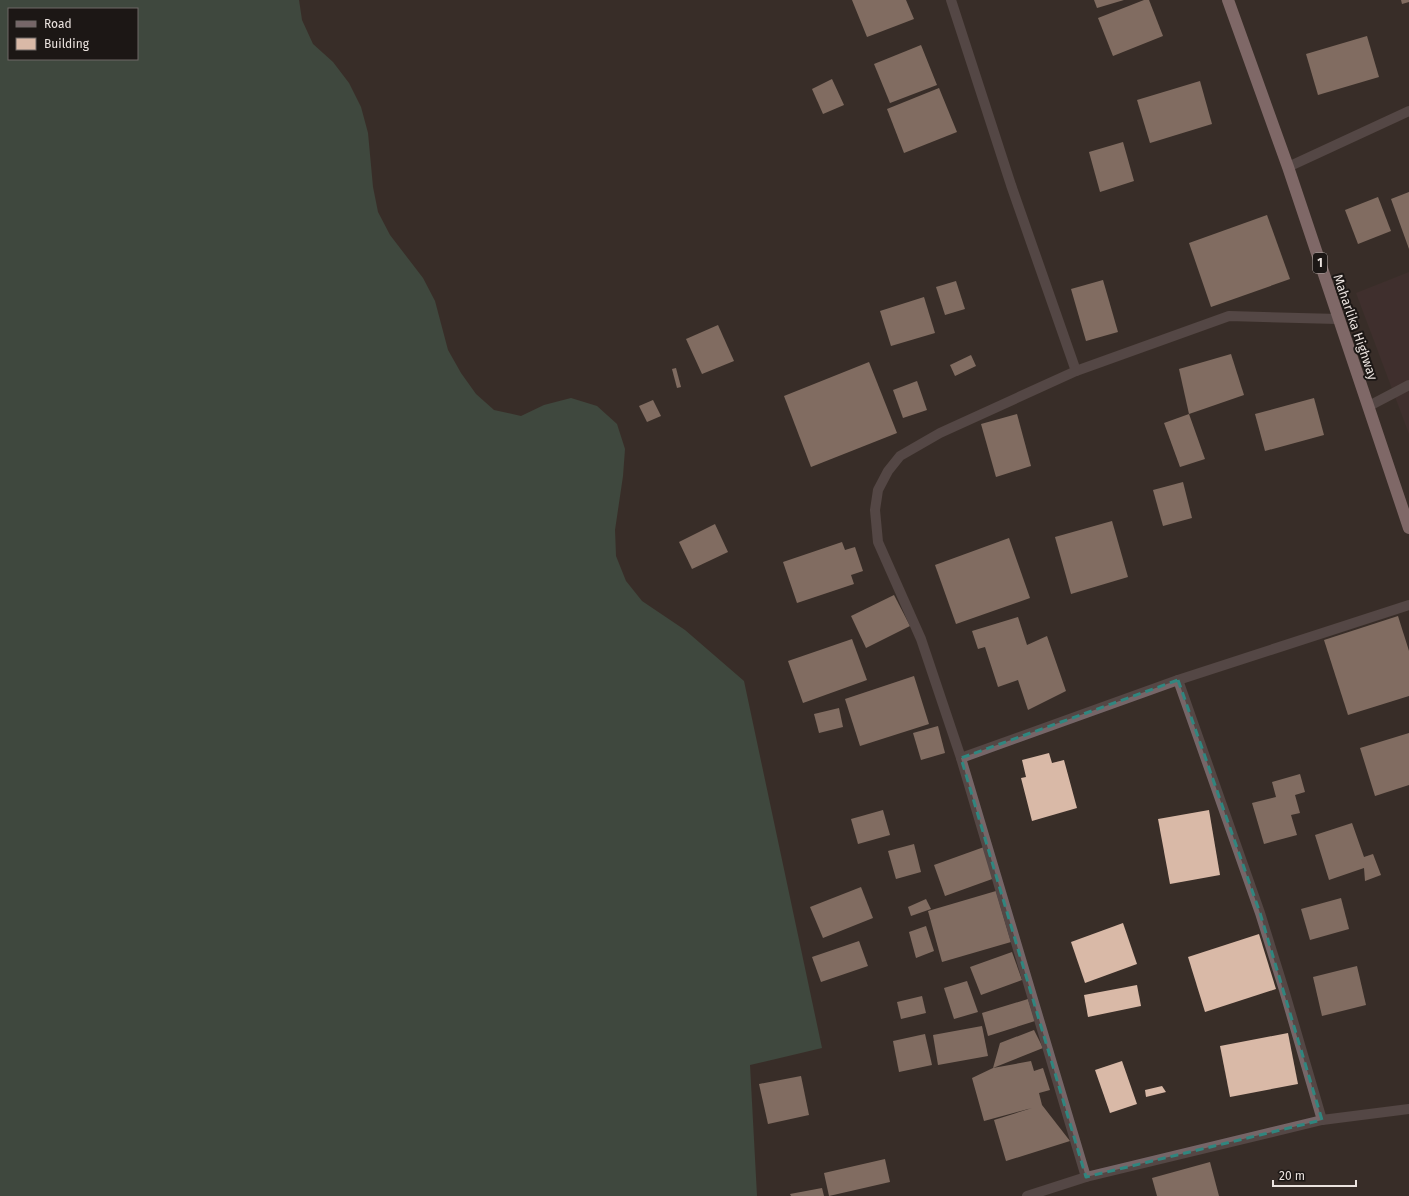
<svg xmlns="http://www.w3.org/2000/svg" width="1409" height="1196" font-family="'Fira Sans',sans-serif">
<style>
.education{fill:#473233}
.forest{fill:#486859;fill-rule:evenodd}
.building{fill:#d9b9a7}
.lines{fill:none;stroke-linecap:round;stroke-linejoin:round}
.lane{stroke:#766668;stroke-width:10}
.street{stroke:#766668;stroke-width:10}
.highway{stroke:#d5afb4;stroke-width:12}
.marked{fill:none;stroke:#30867f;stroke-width:3;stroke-dasharray:8 5;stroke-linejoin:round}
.labels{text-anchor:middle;stroke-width:4;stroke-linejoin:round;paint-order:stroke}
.shield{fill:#1c1715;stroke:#ada6a2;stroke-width:1}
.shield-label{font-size:12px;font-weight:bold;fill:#ebe3df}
.street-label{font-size:13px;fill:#ebe3df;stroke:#1c1715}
</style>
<rect width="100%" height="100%" fill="#392e28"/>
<path class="education" d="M1409,272V434L1356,293Z"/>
<path class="forest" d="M0,0H299L302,20L313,44L333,62L349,83L361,107L368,133L373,187L378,212L390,235L423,278L435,301L448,350L461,373L476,394L494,410L521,416L544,405L571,398L597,406L617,424L625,449L623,476L615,530L616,556L626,581L642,601L685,630L744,681L822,1048L750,1065L757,1196H0ZM9,9H137V59H9Z"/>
<g class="building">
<path d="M852,0H906L914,19L867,37Z"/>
<path d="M1094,0H1124L1097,8Z"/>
<path d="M1144,0H1149L1163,36L1113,56L1098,18Z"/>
<path d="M1401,0H1409V2L1402,4Z"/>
<path d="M1367,36L1379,77L1318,95L1306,54Z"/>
<path d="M921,45L937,85L890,103L874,64Z"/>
<path d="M832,79L844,105L823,114L812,89Z"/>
<path d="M1200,81L1212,124L1150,143L1137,100Z"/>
<path d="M939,88L957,132L904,153L887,109Z"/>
<path d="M1123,142L1134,181L1100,192L1089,152Z"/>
<path d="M1409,192V249L1391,199Z"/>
<path d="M1378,197L1391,231L1358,244L1345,210Z"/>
<path d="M1267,215L1290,279L1211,307L1189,243Z"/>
<path d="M1103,280L1118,332L1086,341L1071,289Z"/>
<path d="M956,281L965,309L945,315L936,287Z"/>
<path d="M924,297L935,333L891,346L880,311Z"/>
<path d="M718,325L734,361L702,374L686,339Z"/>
<path d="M1231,354L1244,395L1189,414L1179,369Z"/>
<path d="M971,355L976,366L955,376L950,365Z"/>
<path d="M869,362L897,433L811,467L784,396Z"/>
<path d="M676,368L681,387L677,388L672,369Z"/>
<path d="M917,381L927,410L903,418L893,390Z"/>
<path d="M1314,398L1324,435L1265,451L1255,414Z"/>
<path d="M653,400L661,416L647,422L639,406Z"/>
<path d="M1017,414L1031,466L996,477L981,424Z"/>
<path d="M1189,414L1205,459L1180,467L1164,423Z"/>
<path d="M1183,482L1192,518L1163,526L1153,490Z"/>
<path d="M1112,521L1128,577L1071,594L1055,537Z"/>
<path d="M715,524L728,552L692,569L679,542Z"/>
<path d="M1009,538L1030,598L956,624L935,565Z"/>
<path d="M842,542L845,550L855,547L863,571L851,575L854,584L797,603L783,562Z"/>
<path d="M894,595L910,626L866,648L851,616Z"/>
<path d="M1398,616L1409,651V696L1348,715L1324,640Z"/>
<path d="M1018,617L1027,645L1047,636L1066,691L1028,710L1018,680L998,687L985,647L978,649L972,631Z"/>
<path d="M852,639L867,680L803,703L788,661Z"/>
<path d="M914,676L929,724L860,746L845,699Z"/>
<path d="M839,708L843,727L819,733L814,714Z"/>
<path d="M938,726L945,753L921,760L913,733Z"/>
<path d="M1409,733V785L1375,796L1360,748Z"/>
<path d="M1049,753L1052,763L1064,760L1077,808L1032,821L1021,778L1026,777L1022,760Z"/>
<path d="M1300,774L1305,792L1295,795L1300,813L1291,815L1297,835L1264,844L1252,803L1276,797L1272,782Z"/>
<path d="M883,810L890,835L858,844L851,819Z"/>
<path d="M1209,810L1220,875L1170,884L1158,819Z"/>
<path d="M1352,823L1364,857L1373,854L1381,875L1365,881L1364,868L1329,880L1315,835Z"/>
<path d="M914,844L921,872L896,879L888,851Z"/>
<path d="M984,847L995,878L945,896L934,865Z"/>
<path d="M861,887L873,918L823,938L810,907Z"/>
<path d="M996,891L1011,942L942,962L928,911Z"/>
<path d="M1341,898L1349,929L1310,940L1301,909Z"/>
<path d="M926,899L931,909L911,916L908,907Z"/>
<path d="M1123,923L1137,964L1085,983L1071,942Z"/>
<path d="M926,926L934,951L916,958L909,932Z"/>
<path d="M1259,934L1276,989L1205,1012L1188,957Z"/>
<path d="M859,941L868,966L821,982L812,957Z"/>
<path d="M1012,952L1022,980L981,995L970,967Z"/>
<path d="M1357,966L1366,1005L1322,1016L1313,977Z"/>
<path d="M967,981L978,1012L954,1019L944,988Z"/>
<path d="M1137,985L1141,1006L1088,1017L1084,995Z"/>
<path d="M922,996L926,1013L901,1019L897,1002Z"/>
<path d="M1028,999L1035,1021L988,1036L982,1013Z"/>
<path d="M982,1026L988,1056L938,1065L933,1035Z"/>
<path d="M1034,1030L1043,1048L993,1068L1031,1061L1034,1071L1043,1068L1050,1090L1039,1093L1042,1105L1070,1141L1006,1161L994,1120L1032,1108L984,1121L972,1078L993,1068L1000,1043Z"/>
<path d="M1288,1033L1298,1084L1230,1097L1220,1046Z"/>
<path d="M925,1034L932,1065L899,1072L893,1041Z"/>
<path d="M1122,1061L1137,1104L1110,1113L1095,1070Z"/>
<path d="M801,1076L809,1115L768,1124L759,1084Z"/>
<path d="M1162,1086L1166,1092L1146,1097L1145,1090Z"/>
<path d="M885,1159L890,1182L829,1196L824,1173Z"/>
<path d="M1210,1162L1219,1196H1157L1152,1178Z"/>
<path d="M822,1188L824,1196H791L790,1194Z"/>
</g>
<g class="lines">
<path class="lane" d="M1369,406L1409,385"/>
<g class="street">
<path d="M951,0L1011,185L1076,371"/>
<path d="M1288,167L1409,111"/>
<path d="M1178,680L1260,913L1284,990L1322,1120"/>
<path d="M961,758L921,639L878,542L875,510L878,490L888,471L900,456L940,433L1076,371L1229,316L1338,319"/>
<path d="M1086,1177L961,758L1178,680L1409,605"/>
<path d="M1027,1196L1086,1177L1322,1120L1409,1109"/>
</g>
<path class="highway" d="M1228,0L1288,167L1409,528"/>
</g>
<path d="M0 0H1409V1196H0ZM1178,680L1260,913L1322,1120L1086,1177L961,758Z" fill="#392e28" fill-opacity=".55" fill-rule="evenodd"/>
<path class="marked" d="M1178,680L1260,913L1322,1120L1086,1177L961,758Z"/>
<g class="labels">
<rect class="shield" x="1313" y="253" width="14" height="20" rx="3"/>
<g class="shield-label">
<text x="1320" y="267">1</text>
</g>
<g class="street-label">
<text transform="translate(1356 327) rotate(71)" y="5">Maharlika Highway</text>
</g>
</g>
<rect x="8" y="8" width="130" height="52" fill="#1c1715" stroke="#6f6966"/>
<rect x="16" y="21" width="20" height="6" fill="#766668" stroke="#6f6966"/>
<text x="44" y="28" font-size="12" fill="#ebe3df">Road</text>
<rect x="16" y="38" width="20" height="12" fill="#d9b9a7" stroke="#6f6966"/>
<text x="44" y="48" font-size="12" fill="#ebe3df">Building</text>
<path d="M1273 1180v6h83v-6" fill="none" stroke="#ebe3df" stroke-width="2"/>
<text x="1279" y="1180" font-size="12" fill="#ebe3df" stroke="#1c1715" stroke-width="3" paint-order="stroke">20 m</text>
</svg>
